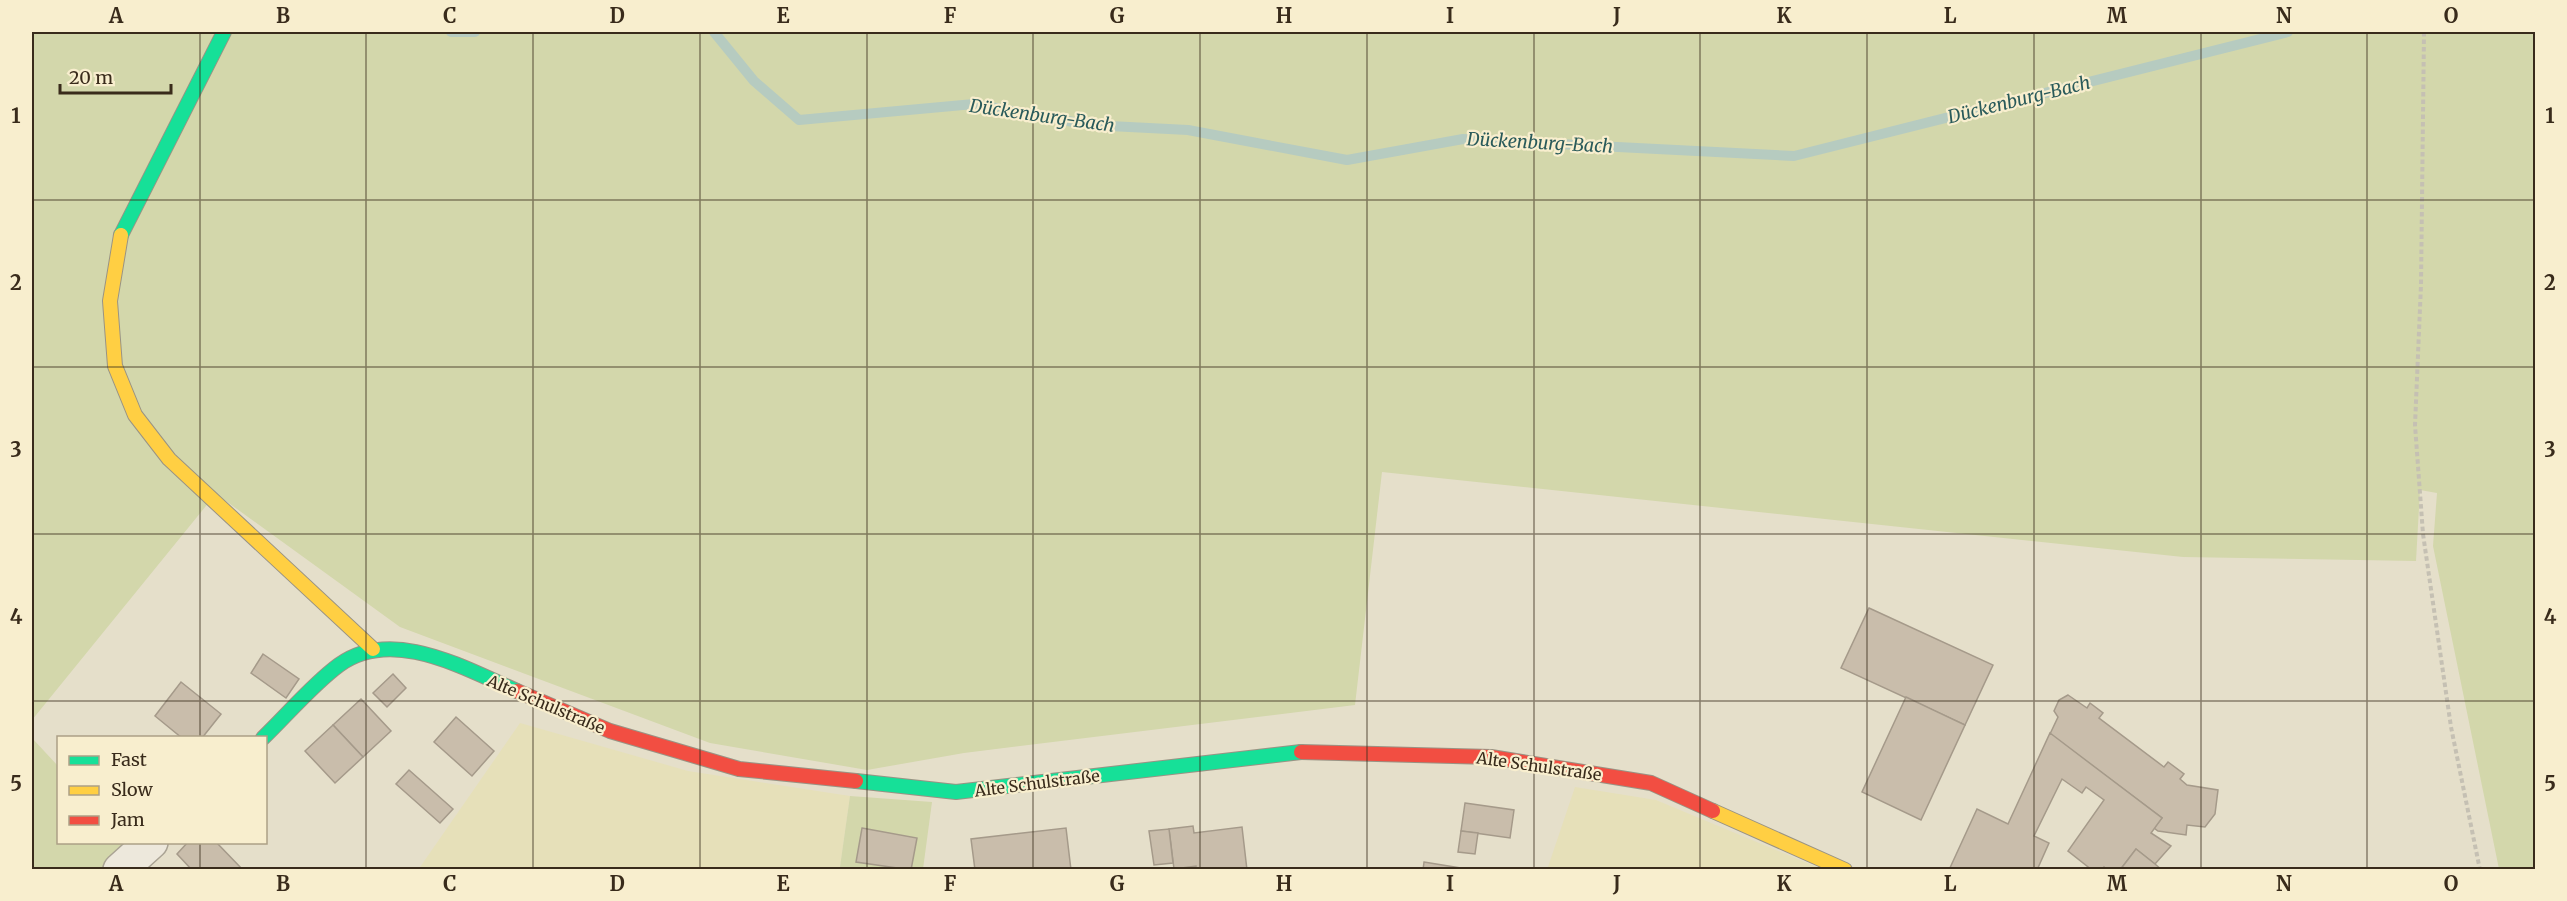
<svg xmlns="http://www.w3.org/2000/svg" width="2567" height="901" font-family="Merriweather,serif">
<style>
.farmland{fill:#e6e0b9}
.green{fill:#d3d7ab}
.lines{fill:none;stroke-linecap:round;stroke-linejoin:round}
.stream{stroke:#b6cbc0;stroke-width:10}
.building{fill:#c9bdab;stroke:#a59a8a;stroke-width:1.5}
.street-casing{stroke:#aaa394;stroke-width:36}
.fast-casing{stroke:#999384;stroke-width:16}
.slow-casing{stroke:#999384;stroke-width:16}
.jam-casing{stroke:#999384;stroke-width:16}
.path{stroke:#c5c0b3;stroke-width:4;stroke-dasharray:4.5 3;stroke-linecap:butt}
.street{stroke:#ede8dc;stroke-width:33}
.fast{stroke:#16e098;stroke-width:14}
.slow{stroke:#ffcf43;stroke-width:14}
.jam{stroke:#f24e42;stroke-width:14}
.grid{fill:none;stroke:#392b1b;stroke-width:1.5;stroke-opacity:0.55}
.labels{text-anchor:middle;stroke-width:4.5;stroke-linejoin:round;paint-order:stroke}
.street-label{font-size:16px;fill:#392b1b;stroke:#f8eece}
.water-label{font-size:18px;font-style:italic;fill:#295a5a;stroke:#f8eece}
.neatline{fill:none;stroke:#392b1b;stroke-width:2}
.grid-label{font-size:20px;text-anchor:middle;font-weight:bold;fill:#392b1b}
</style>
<rect width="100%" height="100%" fill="#e5dfca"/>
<g class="farmland">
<path d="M520,723L688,771L850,796L840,867L852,869L418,870Z"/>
<path d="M1575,787L1656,800L1824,870H1547Z"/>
</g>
<g class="green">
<path d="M32,32H2535V869H2499L2433,546L2437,493L2420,490L2416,561L2183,557L1382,472L1355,705L964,753L867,770L710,743L400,627L190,475L210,501L32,720Z"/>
<path d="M32,738L58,766V842L132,843L102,869H32Z"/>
<path d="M850,796L932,802L923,869L852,870L840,867Z"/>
</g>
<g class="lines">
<g class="stream">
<path d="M451,32H475"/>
<path d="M714,32L754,81L799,120L974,104L1090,125L1188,130L1347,160L1463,139L1794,156L2288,32"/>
</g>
</g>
<g class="building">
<path d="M1869,608L1993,665L1965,725L1841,668Z"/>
<path d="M263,654L299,679L286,698L251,673Z"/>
<path d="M393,674L406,688L387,707L373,693Z"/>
<path d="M181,682L221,714L202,738H182L155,716Z"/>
<path d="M2068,695L2087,708L2090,703L2103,713L2099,718L2164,767L2168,762L2184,774L2180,779L2187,785L2218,790L2215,814L2205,827L2187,825L2186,835L2158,831L2154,828L2162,818L2050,734L2058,717L2054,711L2059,700Z"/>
<path d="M1906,697L1965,725L1921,820L1862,792Z"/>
<path d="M361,699L391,731L363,757L333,725Z"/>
<path d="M456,717L494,751L472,776L434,742Z"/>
<path d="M333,725L363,757L335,783L305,751Z"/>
<path d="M2050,733L2162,818L2151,833L2171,846L2155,864L2136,849L2120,870H2107L2104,867L2102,870H2092L2068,851L2104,800L2086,787L2082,793L2062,779L2034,836L2049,843L2037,870H1949L1977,809L2008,824Z"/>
<path d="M409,770L453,809L440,823L396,784Z"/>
<path d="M1465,803L1514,810L1510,838L1461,831Z"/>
<path d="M1193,826L1194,833L1242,827L1247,870H1196V866L1174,869L1169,829Z"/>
<path d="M862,828L917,838L911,870L856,862Z"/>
<path d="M1066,828L1071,870H975L971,839Z"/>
<path d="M1169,829L1173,863L1154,865L1149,831Z"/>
<path d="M1461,831L1478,833L1475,854L1458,852Z"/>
<path d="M188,842H216L243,870H192L177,854Z"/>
<path d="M2136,849L2155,864L2162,870H2120Z"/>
<path d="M1424,862L1467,869L1466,870H1423Z"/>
</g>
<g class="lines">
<g class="street-casing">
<path id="street" d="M120,870L151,842"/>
</g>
<g class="fast-casing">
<g id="fast">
<path d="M121,235L224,32"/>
<path d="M263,738C287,715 313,684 339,665C393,626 465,669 517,691"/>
<path d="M856,781L956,792L1301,752"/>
</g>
</g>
<g class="slow-casing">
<g id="slow">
<path d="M121,235L110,301L115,366L135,415L169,459L373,649"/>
<path d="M1713,811L1845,870"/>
</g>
</g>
<g class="jam-casing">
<g id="jam">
<path d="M517,691L610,731L739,769L856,781"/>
<path d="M1301,752L1491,757L1651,783L1713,811"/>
</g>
</g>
<path class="path" d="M2424,32L2421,285L2415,425L2423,534L2451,727L2480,870"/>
<use href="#street" class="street"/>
<use href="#fast" class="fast"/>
<use href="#slow" class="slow"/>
<use href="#jam" class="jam"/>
</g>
<path class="grid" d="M200,32V738M366,32V870M533,32V870M700,32V870M867,32V870M1033,32V870M1200,32V870M1367,32V870M1534,32V870M1700,32V870M1867,32V870M2034,32V870M2201,32V870M2367,32V870M32,200H2536M32,367H2536M32,534H2536M32,701H2536M200,842V870"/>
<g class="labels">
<g class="street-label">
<text transform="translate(546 704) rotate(23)" y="6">Alte Schulstraße</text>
<text transform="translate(1539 766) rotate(8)" y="6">Alte Schulstraße</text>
<text transform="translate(1037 783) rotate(-7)" y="6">Alte Schulstraße</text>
</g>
<g class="water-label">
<text transform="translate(2019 100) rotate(-14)" y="6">Dückenburg-Bach</text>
<text transform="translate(1042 116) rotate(8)" y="6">Dückenburg-Bach</text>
<text transform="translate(1540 143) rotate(3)" y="6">Dückenburg-Bach</text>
</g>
</g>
<rect width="2567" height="901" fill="none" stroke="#f8eece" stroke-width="66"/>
<rect x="57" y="736" width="210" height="108" fill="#f8eece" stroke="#aca086" stroke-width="1.5"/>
<rect x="69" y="756" width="30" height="9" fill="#16e098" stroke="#aca086" stroke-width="1.5"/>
<text x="111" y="766" font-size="18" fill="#392b1b">Fast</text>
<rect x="69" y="786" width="30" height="9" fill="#ffcf43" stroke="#aca086" stroke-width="1.5"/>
<text x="111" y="796" font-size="18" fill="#392b1b">Slow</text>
<rect x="69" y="816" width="30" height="9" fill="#f24e42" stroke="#aca086" stroke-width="1.5"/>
<text x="111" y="826" font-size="18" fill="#392b1b">Jam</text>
<path d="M60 84v9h111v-9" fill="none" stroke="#392b1b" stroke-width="3"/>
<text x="69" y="84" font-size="18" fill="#392b1b" stroke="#f8eece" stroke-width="4.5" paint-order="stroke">20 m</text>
<rect x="33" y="33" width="2501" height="835" class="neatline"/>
<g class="grid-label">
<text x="116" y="23">A</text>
<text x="283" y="23">B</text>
<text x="450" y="23">C</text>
<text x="617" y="23">D</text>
<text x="783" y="23">E</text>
<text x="950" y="23">F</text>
<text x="1117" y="23">G</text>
<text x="1284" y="23">H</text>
<text x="1450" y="23">I</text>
<text x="1617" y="23">J</text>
<text x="1784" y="23">K</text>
<text x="1950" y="23">L</text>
<text x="2117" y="23">M</text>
<text x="2284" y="23">N</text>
<text x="2451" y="23">O</text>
<text x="16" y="123">1</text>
<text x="2550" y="123">1</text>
<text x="16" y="290">2</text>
<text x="2550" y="290">2</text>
<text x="16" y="457">3</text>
<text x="2550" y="457">3</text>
<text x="16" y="624">4</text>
<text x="2550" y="624">4</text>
<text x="16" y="791">5</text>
<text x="2550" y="791">5</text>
<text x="116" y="891">A</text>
<text x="283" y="891">B</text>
<text x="450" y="891">C</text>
<text x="617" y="891">D</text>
<text x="783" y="891">E</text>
<text x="950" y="891">F</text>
<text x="1117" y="891">G</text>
<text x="1284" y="891">H</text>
<text x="1450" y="891">I</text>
<text x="1617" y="891">J</text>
<text x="1784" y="891">K</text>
<text x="1950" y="891">L</text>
<text x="2117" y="891">M</text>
<text x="2284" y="891">N</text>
<text x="2451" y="891">O</text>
</g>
</svg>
